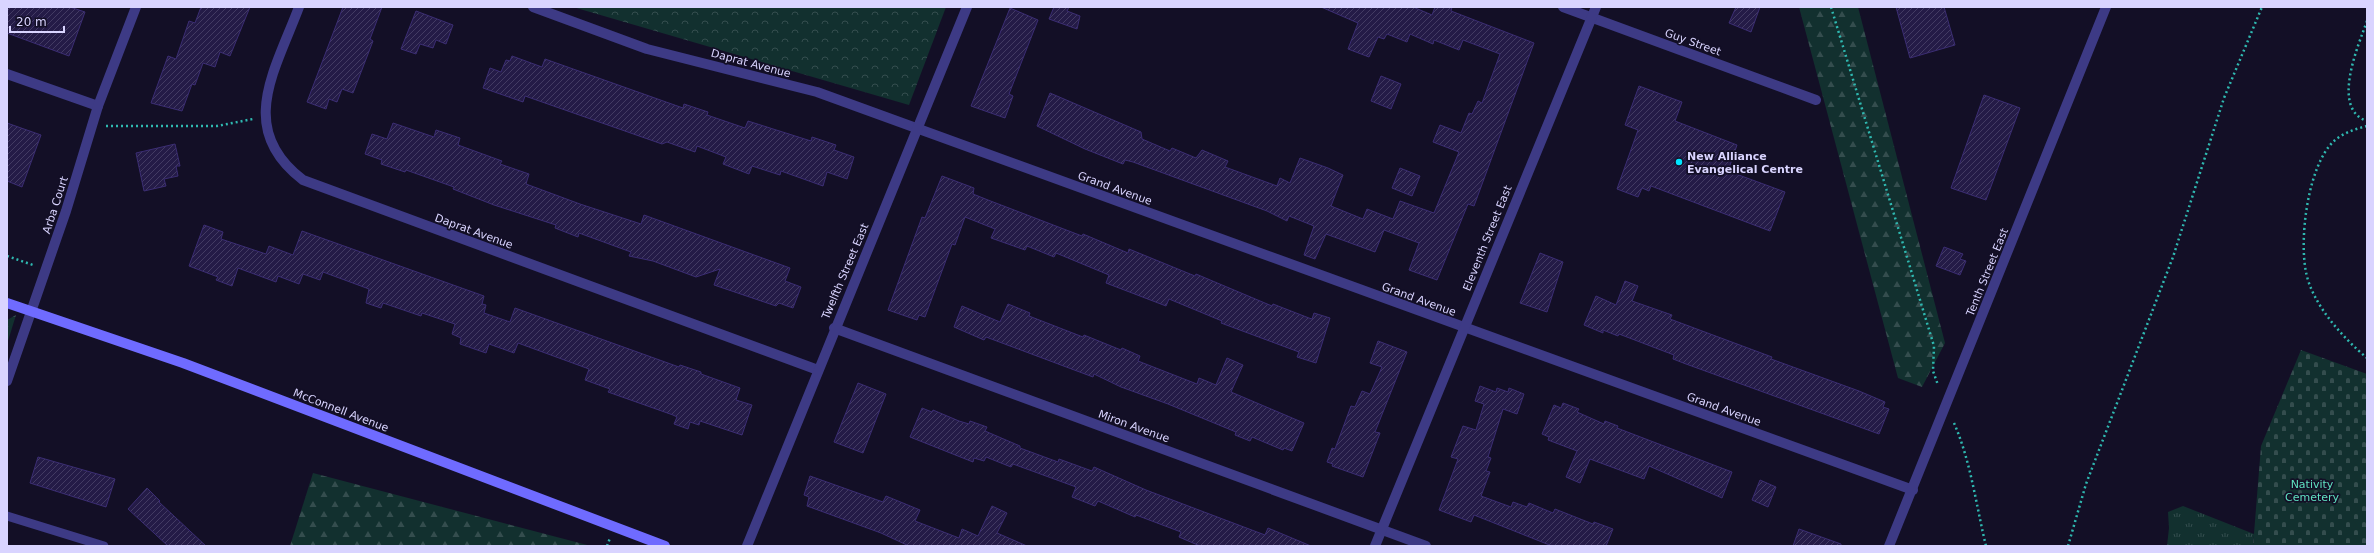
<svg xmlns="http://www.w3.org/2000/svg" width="2374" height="553" font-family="'DejaVu Sans',sans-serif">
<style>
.grass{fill:url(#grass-tufts)}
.forest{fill:url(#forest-firs)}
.cemetery{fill:url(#cemetery-stones)}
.park{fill:url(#park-crowns)}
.building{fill:url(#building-hatch);stroke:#3b2d73}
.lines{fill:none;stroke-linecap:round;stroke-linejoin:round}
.path{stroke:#2fb8b0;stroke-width:2.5;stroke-dasharray:2 3;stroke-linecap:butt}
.service{stroke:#3d3a85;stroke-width:9}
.minor{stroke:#3d3a85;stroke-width:10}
.tertiary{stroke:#3d3a85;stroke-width:10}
.secondary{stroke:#6f6bff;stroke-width:10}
.poi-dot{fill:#00e5ff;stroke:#130f26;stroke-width:1.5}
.labels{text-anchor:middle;stroke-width:3.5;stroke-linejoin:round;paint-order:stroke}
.street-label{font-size:11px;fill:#d9d4ff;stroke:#130f26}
.poi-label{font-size:11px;font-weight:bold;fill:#d9d4ff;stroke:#130f26;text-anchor:start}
.park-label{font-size:11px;fill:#5fe0c0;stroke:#130f26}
</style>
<defs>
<pattern id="grass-tufts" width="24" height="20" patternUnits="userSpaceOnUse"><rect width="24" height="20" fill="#12302f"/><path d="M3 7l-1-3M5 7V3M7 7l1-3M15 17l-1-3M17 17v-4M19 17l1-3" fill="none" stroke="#344d4e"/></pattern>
<pattern id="forest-firs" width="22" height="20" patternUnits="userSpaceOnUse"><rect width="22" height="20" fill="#12302f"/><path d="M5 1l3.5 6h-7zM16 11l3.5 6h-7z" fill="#344d4e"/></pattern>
<pattern id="cemetery-stones" width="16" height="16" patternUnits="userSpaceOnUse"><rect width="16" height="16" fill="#12302f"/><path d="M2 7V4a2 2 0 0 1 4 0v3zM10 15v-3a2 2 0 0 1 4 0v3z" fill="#344d4e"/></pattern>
<pattern id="park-crowns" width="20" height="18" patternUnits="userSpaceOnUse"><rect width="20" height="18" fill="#12302f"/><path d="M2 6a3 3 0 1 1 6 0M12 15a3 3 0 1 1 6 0" fill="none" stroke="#344d4e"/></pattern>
<pattern id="building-hatch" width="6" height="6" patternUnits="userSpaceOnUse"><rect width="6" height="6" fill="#241b47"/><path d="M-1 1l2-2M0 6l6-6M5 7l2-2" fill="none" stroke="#433b63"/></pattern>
</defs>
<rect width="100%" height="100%" fill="#130f26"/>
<path class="grass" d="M2183,506L2254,534L2253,546H2167L2169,528L2168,512Z"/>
<g class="forest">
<path d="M1799,7H1858L1945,343L1922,387L1898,378Z"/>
<path d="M16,315L7,344V320Z"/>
<path d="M313,473L591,546H290Z"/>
</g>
<path class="cemetery" d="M2301,350L2367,374V546H2253L2261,446Z"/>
<path class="park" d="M573,7H946L909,105Z"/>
<g class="building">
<path d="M7,7H70L85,12L69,56L7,33Z"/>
<path d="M201,7H250L230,56L220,52L215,67L203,63L195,85L192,84L182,111L151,103L168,56L176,59L189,21L195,23Z"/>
<path d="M343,7H382L370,39L373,41L353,93L342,89L337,102L329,99L326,109L307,102Z"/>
<path d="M1054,7H1069L1067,11L1080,16L1077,29L1049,19Z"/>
<path d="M1321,7H1413L1432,15L1435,7H1452L1451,11L1534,43L1474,206L1468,204L1437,280L1409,270L1419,243L1384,230L1375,252L1326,234L1315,259L1304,255L1314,226L1289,216L1287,221L1267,211L1133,162L1125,160L1123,164L1085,149L1037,126L1050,93L1141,132L1142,139L1170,151L1172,148L1196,158L1202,150L1228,161L1225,167L1277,186L1280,178L1290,183L1300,158L1328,168L1343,175L1331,206L1363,219L1367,209L1393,219L1400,201L1434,213L1459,152L1433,142L1440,125L1461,133L1469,113L1472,114L1478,101L1482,103L1500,54L1463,40L1459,50L1434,40L1433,44L1410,34L1407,42L1387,34L1384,39L1378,37L1369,57L1348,49L1358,23Z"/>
<path d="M1736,7H1760L1751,32L1729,23Z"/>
<path d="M1896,7H1944L1955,45L1910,58Z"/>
<path d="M1010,8L1038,20L1009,94L1013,96L1005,118L971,106Z"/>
<path d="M416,11L453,25L446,44L436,40L433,48L420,44L416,54L401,49Z"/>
<path d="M512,56L542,67L545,59L683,108L684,104L708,112L707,115L745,128L748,121L811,141L812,137L836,145L834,150L854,157L847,179L827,172L823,186L781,171L780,175L752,166L749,174L723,164L726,157L697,146L695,152L667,142L662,144L525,96L523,102L483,88L490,68L501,72L506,60L510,61Z"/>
<path d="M1381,76L1401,84L1391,109L1371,101Z"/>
<path d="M1639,86L1682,102L1675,121L1737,145L1728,171L1785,192L1770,231L1651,186L1649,191L1642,188L1638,197L1617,189L1638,130L1625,125Z"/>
<path d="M1984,95L2020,108L1986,200L1951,188Z"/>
<path d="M7,123L41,135L22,187L7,181Z"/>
<path d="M393,123L434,137L436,130L460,138L458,145L502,161L500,164L529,174L526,184L580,204L641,224L644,215L790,268L785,281L801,287L793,308L779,303L776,306L714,285L720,269L696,277L653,261L629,256L631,252L579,233L578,237L555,228L556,225L494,205L453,189L454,187L406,170L405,172L381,164L382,160L365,154L372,134L387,139Z"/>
<path d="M175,144L180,166H176L178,176L164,179L166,186L144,191L136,153Z"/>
<path d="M1400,168L1420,176L1412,196L1392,188Z"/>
<path d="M942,176L974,188L973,194L988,200L1082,236L1083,234L1128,253L1129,249L1195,276L1196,274L1272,306L1273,304L1309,318L1312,319L1314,313L1330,318L1316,363L1297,357L1299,352L1221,323L1222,321L1169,299L1166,306L1106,283L1109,275L1056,253L1054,257L1027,246L1025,250L991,238L995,229L965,217L955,245L952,244L925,317L919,315L917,320L888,310L922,217L925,218Z"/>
<path d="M204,225L223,232L221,239L266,254L269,246L293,255L302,231L484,296L482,304L486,305L484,313L510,322L515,308L679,367L680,365L701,372V374L740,388L736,400L752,405L742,435L700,421L699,425L690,422L688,429L674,424L677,417L673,415L608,392L610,389L585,380L589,369L518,343L514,353L489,344L486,353L460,344L461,338L452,334L455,324L422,313L421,316L383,303L381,308L366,303L369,289L323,272L320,280L303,274L299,284L278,276L276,282L238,268L232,286L216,280L218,277L189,266Z"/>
<path d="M1944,247L1963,254L1960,259L1966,261L1960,275L1936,266Z"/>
<path d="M1540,253L1563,262L1547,312L1520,303Z"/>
<path d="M1625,281L1638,286L1632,301L1672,315L1670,319L1772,357L1771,359L1859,391L1885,402L1883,407L1889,409L1879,434L1686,364L1673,359L1674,355L1619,334L1618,336L1603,330V333L1584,325L1596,296L1616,305Z"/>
<path d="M1008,304L1030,313L1029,316L1083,337L1084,335L1121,350L1122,348L1140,356L1138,361L1197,384L1199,378L1216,385L1227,358L1243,365L1231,392L1304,423L1292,451L1284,448L1283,450L1252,437L1250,441L1235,435L1236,432L1168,404L1121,387L1094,374L1093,377L986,337L984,340L954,327L962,306L1000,322Z"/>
<path d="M1378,341L1407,352L1375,432L1380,433L1363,477L1332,466L1333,464L1327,462L1332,448L1335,449L1351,406L1355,407L1362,391L1370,394L1382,367L1370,363Z"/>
<path d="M858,383L886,394L863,453L834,442Z"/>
<path d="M1480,386L1496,392L1497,388L1508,392L1509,388L1524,394L1517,414L1503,409L1488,457L1491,458L1486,471L1490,472L1481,496L1511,507L1513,502L1527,507L1529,503L1553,513L1555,509L1593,524L1594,522L1613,529L1606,546H1552L1474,515L1471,522L1439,510L1458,459L1451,457L1463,426L1476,430L1484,404L1475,401Z"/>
<path d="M1563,403L1579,409L1577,412L1604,424L1605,421L1618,426L1617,428L1732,472L1722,498L1649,466L1644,479L1590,459L1580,483L1566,477L1577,451L1548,440L1549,437L1542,434L1554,405L1561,408Z"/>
<path d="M922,408L932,412L933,410L959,421L969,424L970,421L987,427L985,431L1020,446V448L1058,462L1059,459L1092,471L1094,467L1146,490L1265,535L1268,528L1311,546H1200L1179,537L1181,532L1136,515L1135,517L1098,501L1095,506L1072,497L1076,487L1013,464L1011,467L986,457L984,461L974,458L973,462L910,437Z"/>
<path d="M38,457L115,479L106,507L30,483Z"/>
<path d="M810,476L883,502L886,496L920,510L915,521L959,538L962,529L978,536L992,506L1007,513L997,533L1027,546H909L881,533L807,506L809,497L804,495Z"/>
<path d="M1760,480L1776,487L1768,507L1752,500Z"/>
<path d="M147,488L160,501L159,502L206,546H168L128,509Z"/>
<path d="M1799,529L1841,544V546H1793Z"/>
</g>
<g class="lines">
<g class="path">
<path d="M1831,7L1934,346L1933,371L1938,385"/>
<path d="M2367,21C2359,44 2330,109 2367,121"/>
<path d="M106,126H217L253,119"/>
<path d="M2367,126C2355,129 2343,133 2334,141C2308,165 2299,238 2306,272C2312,304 2343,338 2367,358"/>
<path d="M7,256L33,265"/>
<path d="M1954,423C1971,462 1976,505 1986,546"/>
<path d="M607,546L610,538"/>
<path d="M2068,546L2086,484L2173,257L2224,98L2262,7"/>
</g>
<path class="service" d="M7,516L104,546"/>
<g class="minor">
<path d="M299,7C275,71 236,129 303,180L818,370"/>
<path d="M533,7L647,49L817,92L1913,490"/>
<path d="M1563,7L1816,100"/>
<path d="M7,74L98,106"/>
<path d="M834,328L1426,546"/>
<path d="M7,381L66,211L98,106L136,7"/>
<path d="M747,546L967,7"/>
<path d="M1375,546L1596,7"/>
</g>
<path class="tertiary" d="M1889,546L2106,7"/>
<path class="secondary" d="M7,303L183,363L665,546"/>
</g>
<circle class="poi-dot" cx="1679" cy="162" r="4"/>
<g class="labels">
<g class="street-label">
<text transform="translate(1693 42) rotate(20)" y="4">Guy Street</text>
<text transform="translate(751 63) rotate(15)" y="4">Daprat Avenue</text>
<text transform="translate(1115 188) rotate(20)" y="4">Grand Avenue</text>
<text transform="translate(55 205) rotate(-72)" y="4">Arba Court</text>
<text transform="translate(474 231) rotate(20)" y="4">Daprat Avenue</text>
<text transform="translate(1487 238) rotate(-68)" y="4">Eleventh Street East</text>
<text transform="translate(845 271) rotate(-67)" y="4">Twelfth Street East</text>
<text transform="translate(1987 272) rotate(-68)" y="4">Tenth Street East</text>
<text transform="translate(1419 299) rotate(20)" y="4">Grand Avenue</text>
<text transform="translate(1724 409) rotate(20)" y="4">Grand Avenue</text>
<text transform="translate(341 410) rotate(21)" y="4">McConnell Avenue</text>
<text transform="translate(1134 426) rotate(20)" y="4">Miron Avenue</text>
</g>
<g class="poi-label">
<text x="1687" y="160">New Alliance<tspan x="1687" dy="13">Evangelical Centre</tspan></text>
</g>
<g class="park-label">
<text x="2312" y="488">Nativity<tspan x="2312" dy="13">Cemetery</tspan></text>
</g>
</g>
<rect width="2374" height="553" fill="none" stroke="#d9d4ff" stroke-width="16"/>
<path d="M10 26v6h54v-6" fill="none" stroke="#d9d4ff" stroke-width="2"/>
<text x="16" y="26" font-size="12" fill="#d9d4ff" stroke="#130f26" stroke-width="3" paint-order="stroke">20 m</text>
</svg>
